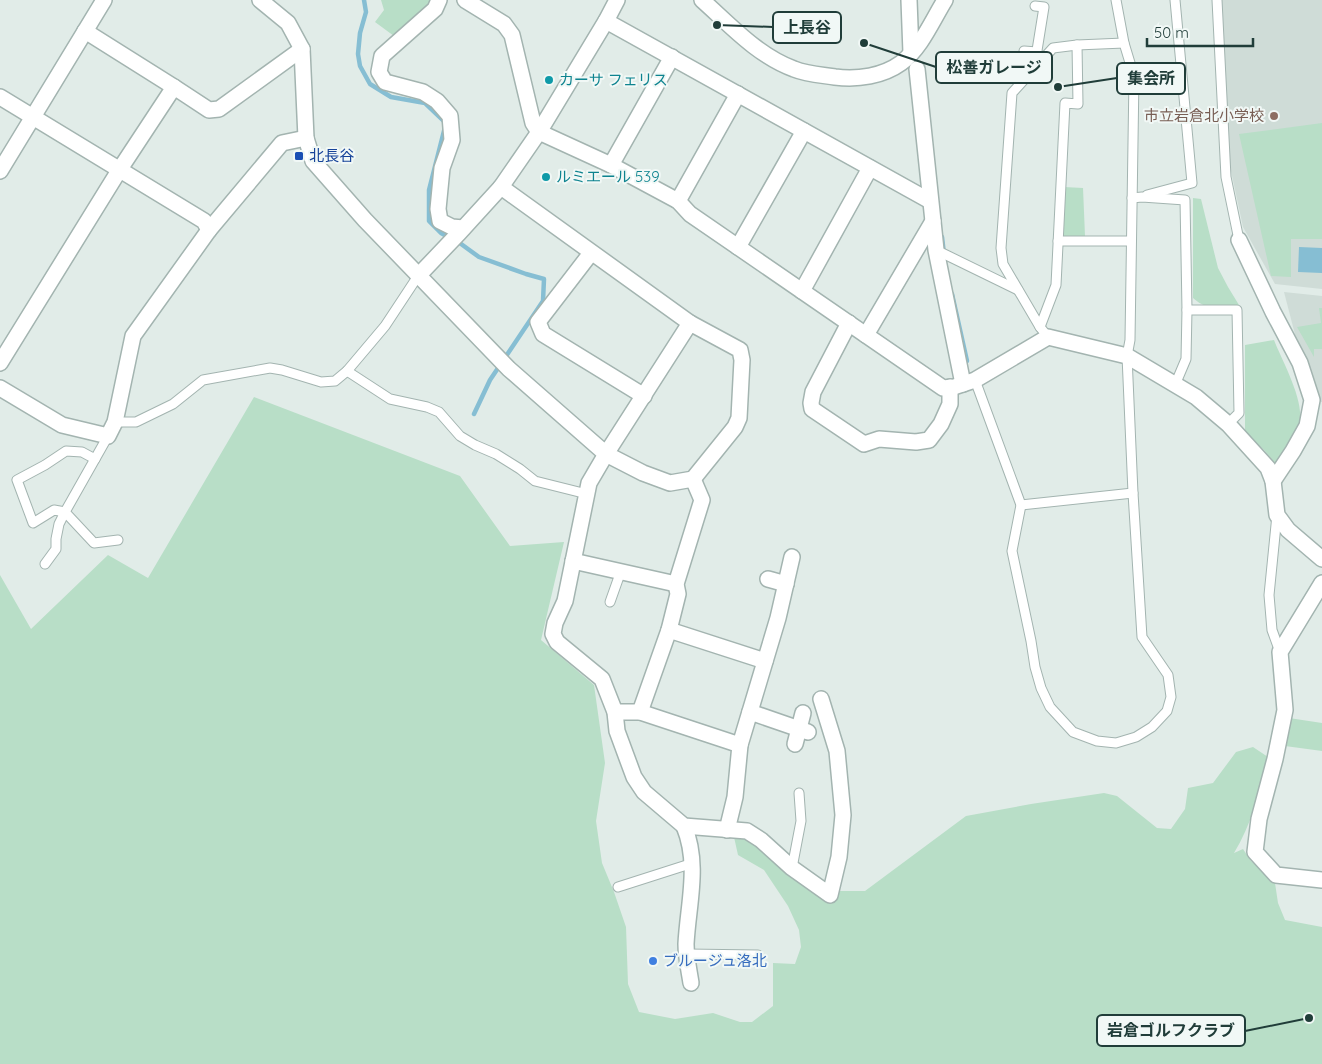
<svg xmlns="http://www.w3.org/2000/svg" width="1322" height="1064" font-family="Quicksand,'Noto Sans JP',sans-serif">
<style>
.built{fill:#cfdcd7}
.green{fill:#b8dec7}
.water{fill:#86bed3}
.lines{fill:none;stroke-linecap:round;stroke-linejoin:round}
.stream{stroke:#86bed3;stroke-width:4.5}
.service-casing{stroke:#a3b4b0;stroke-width:11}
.minor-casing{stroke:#a3b4b0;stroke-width:18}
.tertiary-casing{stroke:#a3b4b0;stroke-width:18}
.service{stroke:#fff;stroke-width:9}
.minor{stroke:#fff;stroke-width:15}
.tertiary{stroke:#fff;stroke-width:15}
.culture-dot{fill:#0f9aa8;stroke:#f1f8f6;stroke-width:2}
.education-dot{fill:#8d6e63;stroke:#f1f8f6;stroke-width:2}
.transit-dot{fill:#1a4fb4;stroke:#f1f8f6;stroke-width:2}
.shop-dot{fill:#3f7fe0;stroke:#f1f8f6;stroke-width:2}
.labels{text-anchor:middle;stroke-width:4;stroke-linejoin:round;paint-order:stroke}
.culture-label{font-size:15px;fill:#0d838f;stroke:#f1f8f6;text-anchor:start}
.education-label{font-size:15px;fill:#785e54;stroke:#f1f8f6;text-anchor:end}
.transit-label{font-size:15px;fill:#164399;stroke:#f1f8f6;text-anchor:start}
.shop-label{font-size:15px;fill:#366cbe;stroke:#f1f8f6;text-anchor:start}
.leader{fill:none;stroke:#203d39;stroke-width:2}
.callout-dot{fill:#203d39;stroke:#f1f8f6;stroke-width:2}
.callout{fill:#f1f8f6;stroke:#203d39;stroke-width:2}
.callout-label{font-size:16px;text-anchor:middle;font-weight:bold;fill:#203d39}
</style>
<rect width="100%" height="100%" fill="#e1ece8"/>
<g class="built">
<path d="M1218,0H1322V289L1275,284L1243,227L1228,157L1225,76Z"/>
<path d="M1284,292L1322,296V402H1321L1298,346Z"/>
</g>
<g class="green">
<path d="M381,0H432L430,3L394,36L375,22L384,10Z"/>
<path d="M1322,123V239H1291V277L1271,276L1239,134Z"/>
<path d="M1064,187L1083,188L1085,236H1062Z"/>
<path d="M1193,198L1201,199L1218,268L1228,287L1239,305C1219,307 1209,312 1193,298Z"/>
<path d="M1319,308H1322V349H1314V357L1297,327L1321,323Z"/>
<path d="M1274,340C1282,361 1308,406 1298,427C1293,439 1282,453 1275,463L1264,450L1245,433V345Z"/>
<path d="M254,397L460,476L510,546L564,542L541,640L594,685L605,763L596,821L602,863L614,892L626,927L628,984L639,1012L675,1019L713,1013L740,1022H752L773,1006V963L795,964L801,947L799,930L788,906L764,870L738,855L734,837L755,840L830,891H865L966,816L1031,804L1104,793L1117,796L1157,828L1171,829L1185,809L1188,788L1213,783L1236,752L1253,747L1268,757C1260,790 1252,824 1234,853L1243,849L1251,861L1275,883L1278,903L1285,920L1322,927V1064H0V575L31,629L108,555L148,578Z"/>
<path d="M1289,718L1322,723V751L1285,746Z"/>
</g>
<path class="water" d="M1299,247L1322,248V273L1298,272Z"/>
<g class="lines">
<g class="stream">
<path d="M364,0L366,12L360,33L358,54L360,66L370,84L391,97L425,103L446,123L429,190V221L441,233L450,238"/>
<path d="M942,237L944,254"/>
<path d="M457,241L479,257L526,274L544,279L543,301L490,380L474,414"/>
<path d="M952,294L967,361"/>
</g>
<g class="service-casing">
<g id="service">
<path d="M1217,0L1226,177L1239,240"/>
<path d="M1024,51L1037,52"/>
<path d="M1034,69L1044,7L1035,6"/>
<path d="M1147,195L1192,183L1175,0"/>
<path d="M1132,198L1142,197L1185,200L1187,310L1186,359L1175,385"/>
<path d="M1058,241H1131"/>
<path d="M936,250L1018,290"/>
<path d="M1187,310H1237L1239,413L1228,424"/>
<path d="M1040,327L1056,285L1065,103L1078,104L1077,45"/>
<path d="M1048,337L1040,327L1003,264L1001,248L1012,93L1053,48L1077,45L1124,43"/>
<path d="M347,371L390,399L427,407L439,412L460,436L475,445L496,454L520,469L535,481L587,494"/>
<path d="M975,380L1021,505L1012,551L1031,641L1035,667L1041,688L1050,707L1073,732L1097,741L1116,743L1136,737L1152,727L1167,711L1171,697L1168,675L1142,637L1133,493L1127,356L1130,340L1134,76L1124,43L1116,0"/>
<path d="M115,422H136L173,404L203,380L270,368L282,370L321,382L335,381L347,371L385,326L418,276"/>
<path d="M108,436L65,512L94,543L118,540"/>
<path d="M1021,505L1133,493"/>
<path d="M1277,515L1269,595L1272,630L1280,652"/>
<path d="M45,564L56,549V539L59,524L65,512L54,510L33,523L17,480L45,465L66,451L82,452L95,459"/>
<path d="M610,602L621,571"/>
<path d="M792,868L801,821L799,793"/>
<path d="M618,887L693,863"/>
<path d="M687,954L758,955"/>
</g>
</g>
<g class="minor-casing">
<g id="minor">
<path d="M260,0L288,23L302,49L306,138L313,161L365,220L509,369L606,454L643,473L670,483L693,479L735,427L739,418L742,360L740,350L690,323L606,454L589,483L565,601L555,623L553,634L557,642L602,679L615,712L617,731L634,777L644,792L684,826L747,831L761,840L792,868L830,895L839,857L843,815L837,751L821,699"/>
<path d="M439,0L435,9L382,56L379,72L385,82L423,92L437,101L450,116L452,140L442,168L438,209L440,221L452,227L463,228"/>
<path d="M465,0L504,24L512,35L533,123L539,132L611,165L678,201L690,214L943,388L954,387L975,380L1048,337L1127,356L1196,397L1228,424L1268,468L1273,481L1277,515L1288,530L1322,559"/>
<path d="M909,0L911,53"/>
<path d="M606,21L930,201"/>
<path d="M85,31L174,87L209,110L219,109L302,49"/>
<path d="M917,69L936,250L963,384"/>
<path d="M0,97L204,221L209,230"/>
<path d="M611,165L672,57"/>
<path d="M0,171L104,0"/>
<path d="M501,187L690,323"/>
<path d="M678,201L738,94"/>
<path d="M1239,240L1273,312L1300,363L1312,400L1307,426L1293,451L1273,481"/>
<path d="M738,247L804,131"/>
<path d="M591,253L538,322L543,334L644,396"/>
<path d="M418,276L459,233L501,187L539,132L606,21L617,0"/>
<path d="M802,291L870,168"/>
<path d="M849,323L813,392L811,403L812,409L864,444L879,439L916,442L929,440L941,424L950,404V387"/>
<path d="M866,335L933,221"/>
<path d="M0,363L120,169L174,87"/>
<path d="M0,388L62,425L108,436L115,422L133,336L209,230L282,143L306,138"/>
<path d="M573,561L676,584"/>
<path d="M768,579L786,584"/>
<path d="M1322,583L1280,652L1285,710L1275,759L1259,819L1255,852L1276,875L1322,880"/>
<path d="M669,630L765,661"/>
<path d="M615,712H640L740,745"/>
<path d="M640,712L669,630L678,594L676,584L702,500L693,479"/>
<path d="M750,712L808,732"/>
<path d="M795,744L803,713"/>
<path d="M684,826C700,865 688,904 686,944C686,957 689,970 691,983"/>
<path d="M727,830L735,797L740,745L778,618L792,557"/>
</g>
</g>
<g class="tertiary-casing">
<path id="tertiary" d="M702,0C730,25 758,56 794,69C806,74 822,75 835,77C858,80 883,76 901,63C921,48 932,21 945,0"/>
</g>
<use href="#service" class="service"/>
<use href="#minor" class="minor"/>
<use href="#tertiary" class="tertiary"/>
</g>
<g class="culture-dot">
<circle cx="549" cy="80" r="5"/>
<circle cx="546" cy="177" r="5"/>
</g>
<circle class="education-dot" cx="1274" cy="116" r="5"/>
<rect class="transit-dot" x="294" y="151" width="10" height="10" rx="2.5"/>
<circle class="shop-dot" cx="653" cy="961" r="5"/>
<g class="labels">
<g class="culture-label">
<text x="559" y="85">カーサ フェリス</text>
<text x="556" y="182">ルミエール 539</text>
</g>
<g class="education-label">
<text x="1264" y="121">市立岩倉北小学校</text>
</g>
<g class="transit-label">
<text x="309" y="161">北長谷</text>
</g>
<g class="shop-label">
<text x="663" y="966">ブルージュ洛北</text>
</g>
</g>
<path class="leader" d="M717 25L773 27M864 43L936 67M1058 87L1117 78M1309 1018L1245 1031"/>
<g class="callout-dot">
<circle cx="717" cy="25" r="5"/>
<circle cx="864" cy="43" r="5"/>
<circle cx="1058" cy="87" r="5"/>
<circle cx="1309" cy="1018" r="5"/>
</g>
<g class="callout">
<rect x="773" y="12" width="68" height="31" rx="5"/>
<rect x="936" y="52" width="116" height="31" rx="5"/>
<rect x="1117" y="63" width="68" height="31" rx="5"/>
<rect x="1097" y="1015" width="148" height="31" rx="5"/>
</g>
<g class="callout-label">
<text x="807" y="33">上長谷</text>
<text x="994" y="73">松善ガレージ</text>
<text x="1151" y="84">集会所</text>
<text x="1171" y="1036">岩倉ゴルフクラブ</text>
</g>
<path d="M1147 38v8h106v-8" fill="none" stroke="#203d39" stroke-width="2.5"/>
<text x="1154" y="38" font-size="15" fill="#203d39" stroke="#f1f8f6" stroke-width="4" paint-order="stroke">50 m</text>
</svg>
